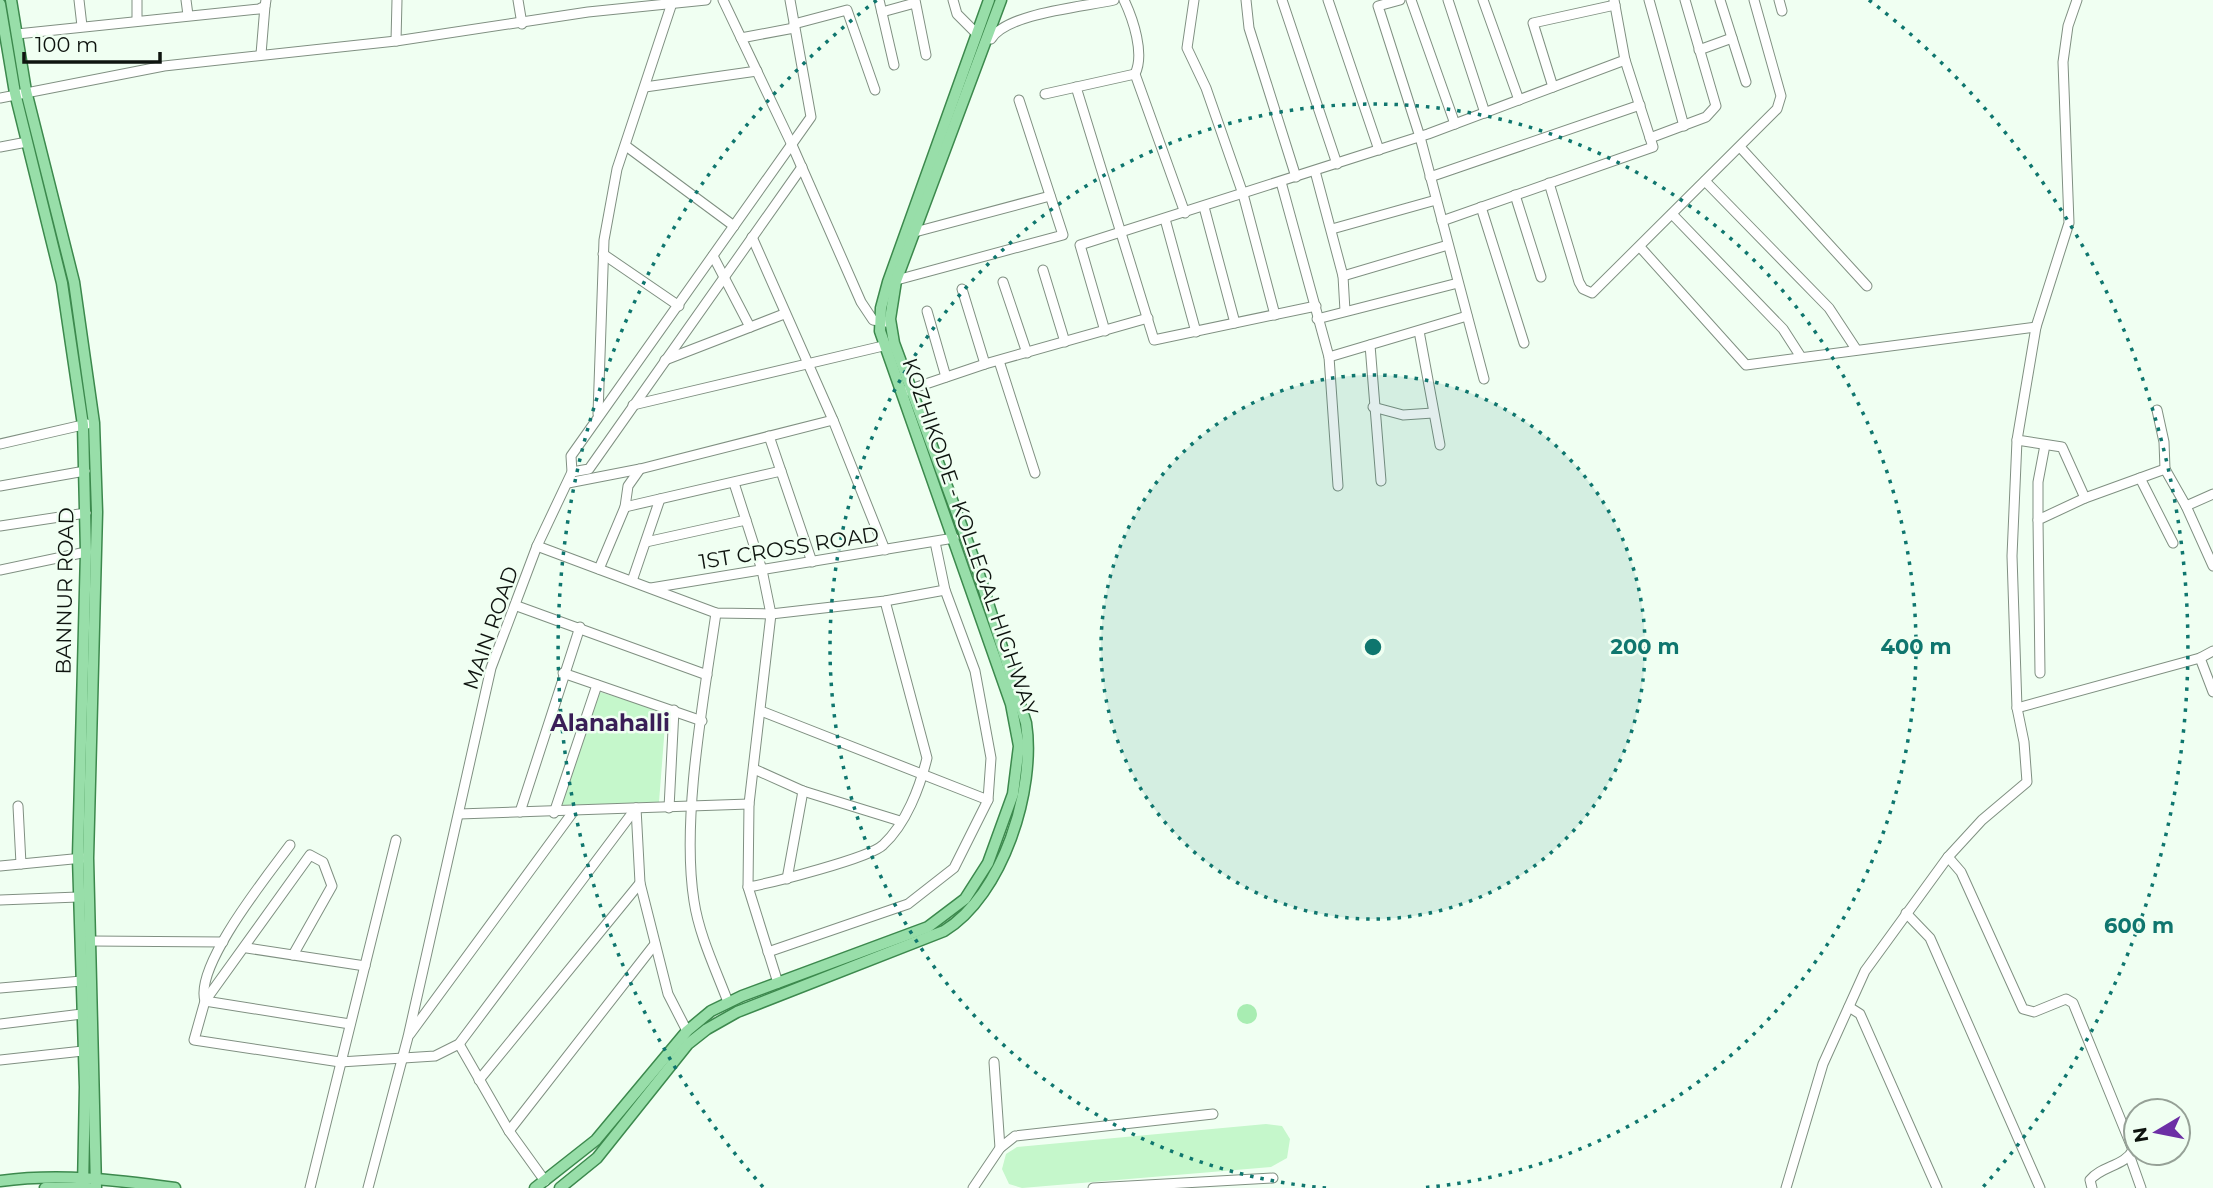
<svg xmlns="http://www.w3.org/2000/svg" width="2213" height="1188" font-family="Montserrat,sans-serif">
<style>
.green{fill:#c5f7cb}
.water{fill:#a8edb2}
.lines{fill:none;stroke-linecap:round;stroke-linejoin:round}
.minor-casing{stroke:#809082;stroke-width:11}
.major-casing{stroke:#3c894d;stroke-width:13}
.minor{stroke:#fff;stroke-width:9}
.major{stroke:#98dea9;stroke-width:10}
.ring{fill:none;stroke:#0f766e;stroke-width:3.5;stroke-dasharray:3.5 7}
.labels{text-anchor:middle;stroke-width:5;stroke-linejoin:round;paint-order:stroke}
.street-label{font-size:21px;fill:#0e140f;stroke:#f0fff2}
.neighbourhood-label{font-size:23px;font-weight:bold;fill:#3a1e57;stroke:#f0fff2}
.centre{fill:#0f766e;stroke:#f0fff2;stroke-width:3.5}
.ring-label{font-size:21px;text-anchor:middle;font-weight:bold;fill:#0f766e;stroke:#f0fff2;stroke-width:5;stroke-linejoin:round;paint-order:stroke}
</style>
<rect width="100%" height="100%" fill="#f0fff2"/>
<g class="green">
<path d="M600,692L666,712L659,802L561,806Z"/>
<path d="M1266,1124L1282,1126L1290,1139L1287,1158L1271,1167L1022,1188L1009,1184L1002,1169L1006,1154L1017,1147Z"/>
</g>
<circle class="water" cx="1247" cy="1014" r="10"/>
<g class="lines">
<g class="minor-casing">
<g id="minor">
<path d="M79,0L82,26"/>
<path d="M137,0V20"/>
<path d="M186,0L188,15"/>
<path d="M518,0L522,24"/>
<path d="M723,0L792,145L861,302L873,320L885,322"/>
<path d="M879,0L894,65"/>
<path d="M915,0L926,55"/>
<path d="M953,0L957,14L976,33"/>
<path d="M1124,0C1133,19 1145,54 1135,74L1185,213"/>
<path d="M1194,0L1187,48L1206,88L1243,194L1275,315"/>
<path d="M1246,0L1249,28L1296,177"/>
<path d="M1282,0L1337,164"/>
<path d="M1328,0L1379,150"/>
<path d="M1400,0L1378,6L1420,137L1484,379"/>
<path d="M1411,0L1455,124"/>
<path d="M1448,0L1485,113"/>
<path d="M1483,0L1519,100"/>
<path d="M1649,0L1684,126"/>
<path d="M1720,0L1746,82"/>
<path d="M1779,0L1782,11"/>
<path d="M882,12L915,3"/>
<path d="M794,24L847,10L875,90"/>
<path d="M17,34L259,9L265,6L266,0"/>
<path d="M988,37L991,39C1007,13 1083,7 1114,0"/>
<path d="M741,38L794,28"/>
<path d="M396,41L397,0"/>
<path d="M1699,50L1732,38"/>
<path d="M261,54L265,6"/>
<path d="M645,87L757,71"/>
<path d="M1076,87L1154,340L1316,306"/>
<path d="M1553,87L1533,23L1615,5"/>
<path d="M1045,94L1135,74"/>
<path d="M0,98L164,66L396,41L588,12L706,0"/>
<path d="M1650,138L1706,117L1716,106L1685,0"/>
<path d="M626,146L734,226"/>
<path d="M0,147L27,142"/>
<path d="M1740,147L1867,286"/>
<path d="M1315,171L1343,276L1345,311"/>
<path d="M1430,177L1640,105"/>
<path d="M1705,181L1829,308L1856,349"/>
<path d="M1281,182L1329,357L1338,486"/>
<path d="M1549,183L1579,282L1583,289L1592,293L1777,109L1781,96L1754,0"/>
<path d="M1515,195L1541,277"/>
<path d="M1204,207L1235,323"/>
<path d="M1481,207L1524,343"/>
<path d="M1672,214L1783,329L1801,357"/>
<path d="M1165,219L1196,332"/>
<path d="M1442,221L1653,147L1625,60L1614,0"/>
<path d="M1332,229L1436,200"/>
<path d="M915,232L1050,196"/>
<path d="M752,237L833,420L885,550"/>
<path d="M1640,247L1746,365L2036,327"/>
<path d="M603,254L679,306"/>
<path d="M713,256L750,327"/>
<path d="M1043,270L1065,342"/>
<path d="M1343,276L1448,245"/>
<path d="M893,281L1063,235L1019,100"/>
<path d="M1003,282L1027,353"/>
<path d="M962,289L985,364"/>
<path d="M927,311L946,377"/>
<path d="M1317,319L1458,283"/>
<path d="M1105,331L1080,245L1428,134L1625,60"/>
<path d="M1419,331L1440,445"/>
<path d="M1370,345L1381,481"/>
<path d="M1329,357L1467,316"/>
<path d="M665,360L784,314"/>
<path d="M999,361L1035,473"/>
<path d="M905,391L985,364L1148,318"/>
<path d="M633,405L883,346"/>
<path d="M1373,407L1403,415L1433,413"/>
<path d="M2157,410L2164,442L2165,469"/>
<path d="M598,414L604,240L617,169L672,3"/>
<path d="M769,436L812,562"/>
<path d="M2017,440L2062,447L2085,498L2165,469L2186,506L2213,494"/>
<path d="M0,444L87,424"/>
<path d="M572,472L589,469L802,167"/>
<path d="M2140,478L2173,543"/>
<path d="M568,483L640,469L833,420"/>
<path d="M734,483L762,570L771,614L749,804L748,887L778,983"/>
<path d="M0,486L85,471"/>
<path d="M2186,506L2213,566"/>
<path d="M625,507L781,471"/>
<path d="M2038,520V482L2045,445"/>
<path d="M0,526L86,513"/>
<path d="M646,542L746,520"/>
<path d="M537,546L716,613L771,614L885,601L945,590"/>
<path d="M599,569L625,507L628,486L640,469"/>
<path d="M0,570L86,552"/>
<path d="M632,581L660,499"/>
<path d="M651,588L954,538"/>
<path d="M517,606L707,675"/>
<path d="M716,613C704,697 681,819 694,901C699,935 716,970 728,1002"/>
<path d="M2200,658L2213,692"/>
<path d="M563,673L702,721"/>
<path d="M2040,673L2038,520L2085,498"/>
<path d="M2017,708L2200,658L2213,651"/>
<path d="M761,711L988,800"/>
<path d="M754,769L803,791L900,821"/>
<path d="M18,806L21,864"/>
<path d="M636,808L640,883L668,994L687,1031"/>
<path d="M669,808L674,710"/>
<path d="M520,812L580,627"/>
<path d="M554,813L597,685"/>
<path d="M459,814L749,804"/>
<path d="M290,845C268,875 194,966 205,1001L350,1024"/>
<path d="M1948,857L1961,872L2023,1009L2034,1012L2066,999L2073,1003L2133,1150C2125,1166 2101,1166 2090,1180L2092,1188"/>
<path d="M0,866L83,858"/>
<path d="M787,879L803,791"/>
<path d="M748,887C771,883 870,858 883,845C906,824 920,787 927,758L885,601"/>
<path d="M0,900L78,897"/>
<path d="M1906,913L1930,938L2040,1188"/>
<path d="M91,941L223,942"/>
<path d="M247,948L365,966"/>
<path d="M768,952L908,904L954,868L988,800L991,758L975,671L945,590L935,542"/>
<path d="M293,955L332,886L323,862L310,855L205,1001L194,1040L340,1062L435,1056L459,1044L636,808"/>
<path d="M0,988L82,981"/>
<path d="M1849,1007L1860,1014L1937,1188"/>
<path d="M0,1024L82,1014"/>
<path d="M410,1034L573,812"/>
<path d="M459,1044L509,1131L545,1181"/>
<path d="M0,1060L83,1051"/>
<path d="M994,1062L1000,1148"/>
<path d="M479,1080L640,883"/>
<path d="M509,1131L655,944"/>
<path d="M2130,1157L2141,1188"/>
<path d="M310,1188L396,840"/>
<path d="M368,1188L408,1037L491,668L537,546L572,472L571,456L811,117L790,0"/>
<path d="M973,1188L1000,1148L1015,1136L1213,1114"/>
<path d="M1093,1188L1273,1178"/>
<path d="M1786,1188L1823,1064L1865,971L1948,857L1982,820L2027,782L2024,742L2017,708L2012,556L2017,440L2036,327L2069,223L2063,62L2068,26L2077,0"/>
</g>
</g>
<g class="major-casing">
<g id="major">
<path d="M11,0L26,91L74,282L94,423L97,512L88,858L96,1188"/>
<path d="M0,4L15,93L62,283L83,425L86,552L78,857L85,1087L83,1188"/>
<path d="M0,1181C60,1173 116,1180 175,1188"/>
<path d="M45,1188H88"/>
<path d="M535,1188L596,1140L687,1031L711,1011L742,996L928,927L965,899L988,863L1013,794L1019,746L1011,704L880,331L881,308L888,282L989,0"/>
<path d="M560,1188L597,1158L688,1044L707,1029L737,1012L944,931C1003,895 1036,789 1026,723L976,565L894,343L890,319L896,281L1001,0"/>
</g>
</g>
<use href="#minor" class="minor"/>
<use href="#major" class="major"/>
</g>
<circle cx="1373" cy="647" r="272" fill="#0f766e" fill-opacity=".12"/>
<g class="ring">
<circle cx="1373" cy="647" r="272"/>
<path d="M1326 1188A543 543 0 1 1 1420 1188"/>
<path d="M763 1187A815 815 0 0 1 877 0M1869 0A815 815 0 0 1 1983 1187"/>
</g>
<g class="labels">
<g class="street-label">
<text transform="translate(970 537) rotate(71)" y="7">KOZHIKODE - KOLLEGAL HIGHWAY</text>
<text transform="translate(789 548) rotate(-9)" y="7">1ST CROSS ROAD</text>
<text transform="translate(65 591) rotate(-89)" y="7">BANNUR ROAD</text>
<text transform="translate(491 628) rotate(-71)" y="7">MAIN ROAD</text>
</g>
<g class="neighbourhood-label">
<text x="610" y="731">Alanahalli</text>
</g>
</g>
<circle cx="1373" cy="647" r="10" class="centre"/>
<g class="ring-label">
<text x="1645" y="654">200 m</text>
<text x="1916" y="654">400 m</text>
<text x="2139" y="933">600 m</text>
</g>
<g transform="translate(2157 1132) rotate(260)"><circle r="33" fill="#f0fff2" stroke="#96a197" stroke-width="2"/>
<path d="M0-5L12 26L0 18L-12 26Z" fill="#6c2fa5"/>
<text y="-10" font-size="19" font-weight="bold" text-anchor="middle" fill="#0e140f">N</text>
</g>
<path d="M24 52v10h136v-10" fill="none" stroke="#0e140f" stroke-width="3.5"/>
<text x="35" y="52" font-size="21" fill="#0e140f" stroke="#f0fff2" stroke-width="5" paint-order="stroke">100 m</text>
</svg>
